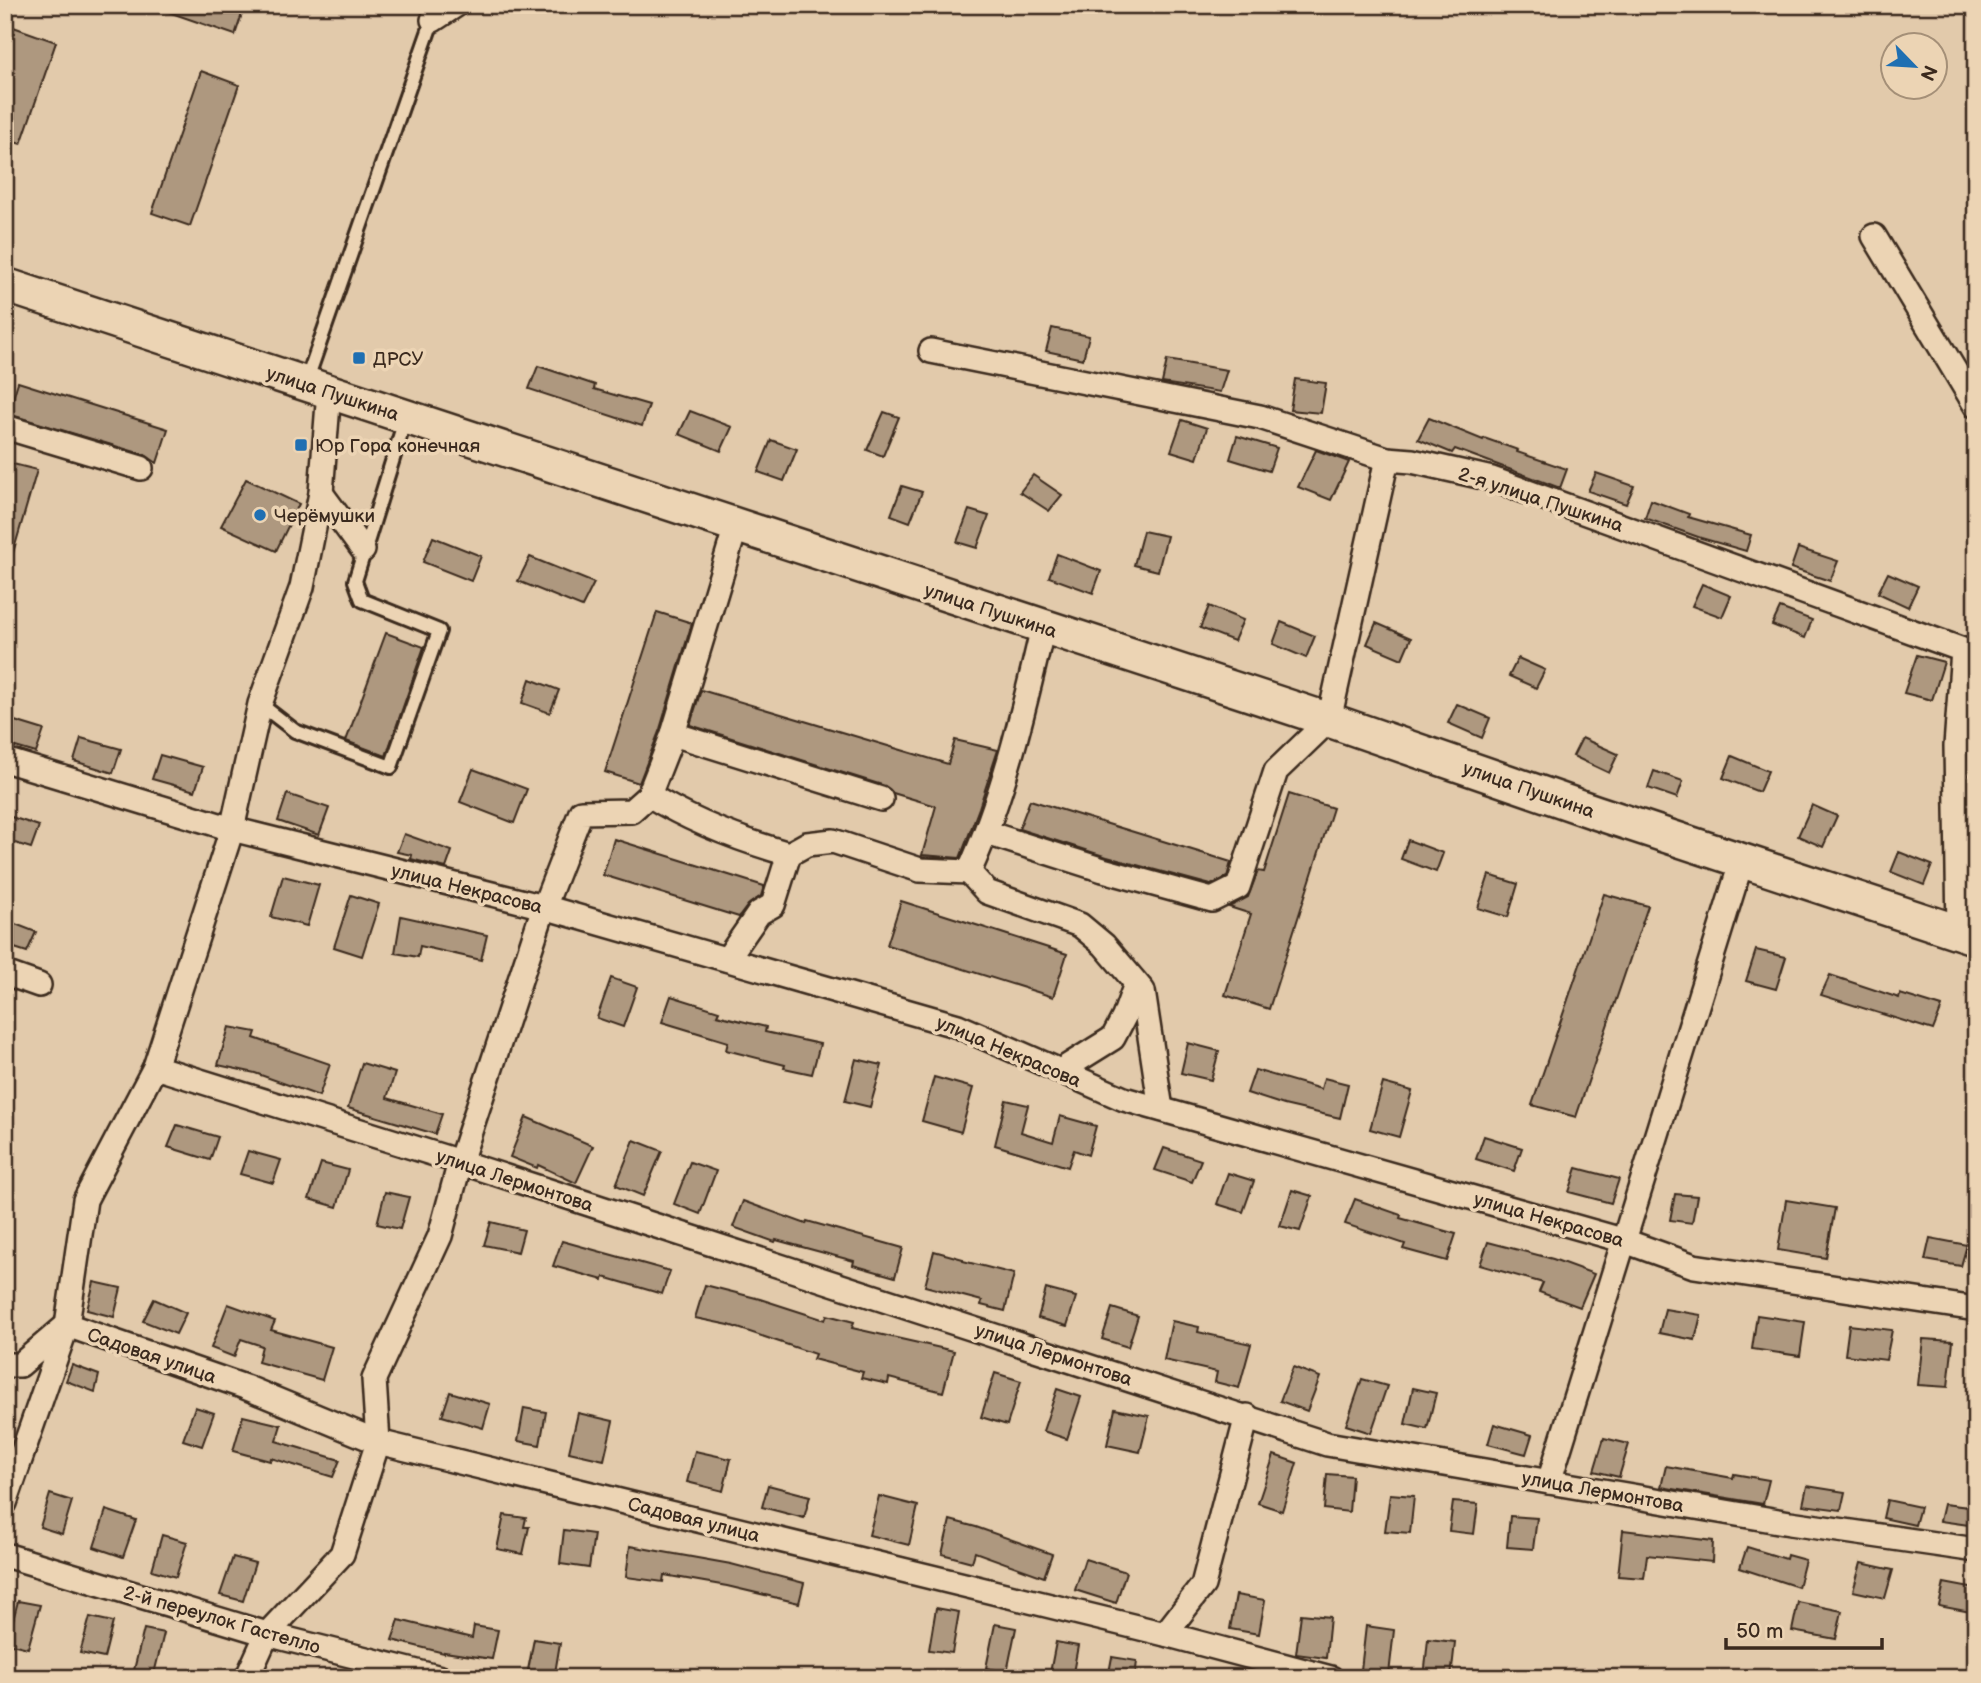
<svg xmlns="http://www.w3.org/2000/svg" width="1981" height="1683" font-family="'Balsamiq Sans',sans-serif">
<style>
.building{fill:#ae987f;stroke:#3b2a1e;stroke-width:2}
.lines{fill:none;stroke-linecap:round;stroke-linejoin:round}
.service-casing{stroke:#3b2a1e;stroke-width:18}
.minor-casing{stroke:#3b2a1e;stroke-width:28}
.secondary-casing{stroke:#3b2a1e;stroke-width:38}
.service{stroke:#ecd4b4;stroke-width:12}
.minor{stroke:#ecd4b4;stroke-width:23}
.secondary{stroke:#ecd4b4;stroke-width:33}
.poi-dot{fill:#1f6fb2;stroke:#ecd4b4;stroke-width:2.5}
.labels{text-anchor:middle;stroke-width:7;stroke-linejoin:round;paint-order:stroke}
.poi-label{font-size:19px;fill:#3b2a1e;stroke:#ecd4b4;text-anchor:start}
.street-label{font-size:19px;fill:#3b2a1e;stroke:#ecd4b4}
</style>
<rect width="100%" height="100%" fill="#e2caab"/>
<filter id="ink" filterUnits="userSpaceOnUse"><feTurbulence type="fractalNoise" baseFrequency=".0143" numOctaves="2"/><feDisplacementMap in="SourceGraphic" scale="14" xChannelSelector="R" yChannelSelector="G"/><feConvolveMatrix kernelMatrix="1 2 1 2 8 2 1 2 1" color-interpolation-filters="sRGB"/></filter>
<g filter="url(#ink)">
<g class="building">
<path d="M157,5H245L235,35L157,8Z"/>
<path d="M5,24L56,42L21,144L5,139Z"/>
<path d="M201,71L239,85L190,226L152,213Z"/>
<path d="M1052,328L1089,336L1083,359L1046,351Z"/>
<path d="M1167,360L1227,370L1220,392L1162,383Z"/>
<path d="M538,366L595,385L594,389L649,405L642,426L529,389Z"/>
<path d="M1295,379L1326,383L1321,413L1290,410Z"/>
<path d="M18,382L168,429L157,463L145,455L8,414Z"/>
<path d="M690,411L732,427L721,451L679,434Z"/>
<path d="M884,412L899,417L883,456L867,450Z"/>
<path d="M1429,418L1483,440L1484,438L1518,450L1517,452L1567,469L1560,488L1455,449L1452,453L1418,439Z"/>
<path d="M1182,420L1207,428L1197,459L1171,451Z"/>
<path d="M1237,436L1277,448L1269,471L1230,459Z"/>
<path d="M771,440L797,449L784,481L758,472Z"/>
<path d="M1316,450L1349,462L1331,500L1298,487Z"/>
<path d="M5,462L37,470L10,563L5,562Z"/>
<path d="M1596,473L1634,486L1626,504L1588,491Z"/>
<path d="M1033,475L1062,495L1049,511L1020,492Z"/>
<path d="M246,479L299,504L276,551L221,526Z"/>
<path d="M902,486L922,492L910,522L891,515Z"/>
<path d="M1651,500L1689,514L1688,517L1751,535L1746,551L1701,538L1645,518Z"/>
<path d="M969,510L989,516L977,548L957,542Z"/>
<path d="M1143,531L1167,536L1158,571L1134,565Z"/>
<path d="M433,537L481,556L471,581L423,562Z"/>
<path d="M1798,548L1838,561L1830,581L1791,568Z"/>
<path d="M1057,554L1101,571L1093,593L1049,577Z"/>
<path d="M530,557L594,583L582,607L518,581Z"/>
<path d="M1888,573L1918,586L1908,607L1878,593Z"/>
<path d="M1702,584L1731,596L1722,617L1692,606Z"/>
<path d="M1209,606L1243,620L1234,641L1200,628Z"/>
<path d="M1780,608L1812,620L1805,638L1772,625Z"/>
<path d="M657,612L692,623L660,729L639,783L605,772Z"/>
<path d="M1281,622L1315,636L1306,658L1273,644Z"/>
<path d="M1376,623L1411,638L1402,659L1367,644Z"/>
<path d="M386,633L424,647L386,756L346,741Z"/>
<path d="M1917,655L1944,662L1932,700L1904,693Z"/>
<path d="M1518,658L1545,670L1536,688L1509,676Z"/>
<path d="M530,679L559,690L550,713L522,703Z"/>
<path d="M701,690L948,764L955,740L998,750L979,808L960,858L922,855L936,806L893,793L885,786L690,725Z"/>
<path d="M1457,704L1490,718L1482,738L1448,723Z"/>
<path d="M5,718L44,730L36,753L5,744Z"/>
<path d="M81,738L121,749L113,773L74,761Z"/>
<path d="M1582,738L1618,754L1609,773L1573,756Z"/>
<path d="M160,755L203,767L195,791L152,779Z"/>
<path d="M1732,756L1768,771L1759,792L1723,778Z"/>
<path d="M473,769L527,789L514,823L460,802Z"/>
<path d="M1654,771L1683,781L1677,798L1648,788Z"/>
<path d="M287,794L329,808L319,835L278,821Z"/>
<path d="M1289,794L1333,808L1269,1009L1225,995L1251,914L1229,907L1248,897L1258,871L1264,872Z"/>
<path d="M1030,800L1231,862L1227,877L1211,885L1107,857L1019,829Z"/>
<path d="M1812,805L1837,816L1823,847L1798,836Z"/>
<path d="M5,815L39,826L31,848L5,840Z"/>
<path d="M404,834L452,851L446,868L411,859L412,855L397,852Z"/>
<path d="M614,839L764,886L761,896L748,905L739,917L603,875Z"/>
<path d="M1408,840L1443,853L1436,872L1401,859Z"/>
<path d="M1899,852L1932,865L1924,885L1891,872Z"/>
<path d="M1489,875L1518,884L1508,917L1478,908Z"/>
<path d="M283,876L319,885L307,926L271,917Z"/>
<path d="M1604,894L1648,906L1576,1117L1532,1105Z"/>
<path d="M351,895L379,904L362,956L334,947Z"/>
<path d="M901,901L1067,954L1053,997L887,945Z"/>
<path d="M401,916L487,935L481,960L420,946L418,957L395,953Z"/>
<path d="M5,920L36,932L27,952L5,945Z"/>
<path d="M1756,950L1786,957L1776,989L1746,981Z"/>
<path d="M1830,975L1899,998L1900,994L1942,1007L1933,1030L1821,995Z"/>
<path d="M611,978L637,987L623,1027L597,1018Z"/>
<path d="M671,996L719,1011L717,1015L766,1027L765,1032L820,1044L812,1074L784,1068L785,1065L726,1050L728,1042L662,1022Z"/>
<path d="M229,1027L256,1032L254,1038L330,1064L319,1096L255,1073L218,1065Z"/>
<path d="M1188,1043L1219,1051L1211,1080L1181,1073Z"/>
<path d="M856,1059L882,1065L870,1107L845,1101Z"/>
<path d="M362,1063L395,1073L387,1098L442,1114L435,1134L348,1108Z"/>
<path d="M1255,1070L1321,1089L1324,1078L1348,1084L1340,1118L1284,1105L1247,1093Z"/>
<path d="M934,1077L973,1088L961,1132L922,1121Z"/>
<path d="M1383,1083L1412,1091L1399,1137L1370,1129Z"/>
<path d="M1006,1100L1028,1105L1021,1132L1053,1142L1060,1116L1096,1126L1088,1155L1074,1150L1068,1167L995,1145Z"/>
<path d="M526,1117L593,1146L576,1183L538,1165L537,1168L510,1157Z"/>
<path d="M177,1125L218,1137L210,1160L168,1147Z"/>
<path d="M1484,1136L1522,1148L1514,1171L1476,1159Z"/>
<path d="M634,1140L662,1151L643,1196L616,1185Z"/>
<path d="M1164,1148L1201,1160L1192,1182L1155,1170Z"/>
<path d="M248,1151L281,1160L273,1183L240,1174Z"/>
<path d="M690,1162L716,1171L700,1214L674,1204Z"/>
<path d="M321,1163L348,1170L337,1207L309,1199Z"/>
<path d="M1577,1168L1619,1179L1611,1203L1569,1192Z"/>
<path d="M1228,1173L1254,1181L1243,1212L1217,1204Z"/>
<path d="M1292,1190L1312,1196L1300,1231L1280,1226Z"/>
<path d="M385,1192L409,1197L400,1229L377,1224Z"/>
<path d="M1675,1194L1697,1196L1692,1223L1670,1220Z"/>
<path d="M1355,1199L1401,1215L1400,1218L1456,1234L1447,1261L1403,1249L1405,1244L1345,1224Z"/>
<path d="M1786,1200L1835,1208L1826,1258L1778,1250Z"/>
<path d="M743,1201L806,1224L807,1221L903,1248L895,1277L853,1265L854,1261L776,1240L775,1242L733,1227Z"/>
<path d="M491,1222L524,1230L518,1252L484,1245Z"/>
<path d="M1930,1238L1967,1245L1961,1266L1925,1260Z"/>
<path d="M562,1241L670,1271L662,1294L604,1277L603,1280L553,1266Z"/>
<path d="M1488,1242L1553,1259L1594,1274L1580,1307L1539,1292L1543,1283L1480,1265Z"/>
<path d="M934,1251L963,1259V1261L1014,1274L1005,1311L981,1305L982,1301L925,1286Z"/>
<path d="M94,1282L121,1288L114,1317L87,1310Z"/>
<path d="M705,1285L760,1299L825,1320L827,1315L854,1322L852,1328L954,1351L943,1392L889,1378L888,1384L861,1378L863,1372L813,1359L815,1354L729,1325L695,1318Z"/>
<path d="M1046,1289L1076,1297L1067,1326L1038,1318Z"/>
<path d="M154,1299L186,1313L176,1334L143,1321Z"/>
<path d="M228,1304L275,1321L271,1330L332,1347L322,1380L258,1362L262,1346L241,1339L234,1357L211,1348Z"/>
<path d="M1112,1308L1138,1316L1128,1347L1102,1339Z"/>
<path d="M1665,1309L1701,1315L1695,1340L1659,1333Z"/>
<path d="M1757,1315L1805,1322L1800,1356L1752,1349Z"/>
<path d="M1172,1321L1199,1327L1198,1332L1251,1344L1239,1388L1215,1382L1217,1372L1164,1360Z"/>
<path d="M1849,1325L1892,1330L1886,1360L1845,1355Z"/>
<path d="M1923,1339L1953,1341L1948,1387L1918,1385Z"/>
<path d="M72,1365L99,1375L95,1392L66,1381Z"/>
<path d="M1293,1367L1320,1377L1307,1411L1280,1401Z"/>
<path d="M995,1373L1021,1381L1007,1425L981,1417Z"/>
<path d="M1362,1379L1387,1386L1371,1433L1346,1425Z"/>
<path d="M1413,1388L1436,1393L1427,1429L1405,1424Z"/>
<path d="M1057,1389L1081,1397L1067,1439L1043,1431Z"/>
<path d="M450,1392L490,1404L483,1428L442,1416Z"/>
<path d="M195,1407L214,1413L202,1446L183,1440Z"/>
<path d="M524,1408L546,1412L540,1445L518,1441Z"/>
<path d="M1115,1409L1149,1416L1140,1452L1107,1445Z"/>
<path d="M578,1413L613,1421L604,1460L569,1452Z"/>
<path d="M243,1416L281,1425L276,1441L340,1460L333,1477L271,1458L270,1461L233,1451Z"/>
<path d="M1494,1424L1532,1435L1526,1454L1488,1444Z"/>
<path d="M1604,1438L1629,1444L1619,1477L1594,1471Z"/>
<path d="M695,1451L731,1459L723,1491L687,1482Z"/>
<path d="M1274,1455L1297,1463L1282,1511L1258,1503Z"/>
<path d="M1666,1466L1733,1478L1734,1474L1769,1480L1763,1504L1661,1487Z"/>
<path d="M1327,1474L1352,1476L1349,1512L1324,1509Z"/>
<path d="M768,1485L810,1496L804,1518L762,1507Z"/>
<path d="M1807,1486L1845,1492L1841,1510L1803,1505Z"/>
<path d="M50,1494L72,1501L62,1534L40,1527Z"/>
<path d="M1390,1494L1414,1496L1410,1533L1385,1531Z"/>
<path d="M879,1496L918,1506L909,1545L869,1535Z"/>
<path d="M1887,1500L1920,1507L1915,1525L1883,1518Z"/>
<path d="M1453,1502L1478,1504L1474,1534L1449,1531Z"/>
<path d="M1944,1504L1976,1508V1526L1940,1521Z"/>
<path d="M106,1510L136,1520L123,1557L94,1547Z"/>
<path d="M504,1515L526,1518L524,1527H529L523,1554L497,1549Z"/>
<path d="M1510,1516L1537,1518L1533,1549L1507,1547Z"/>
<path d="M950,1520L976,1527L1052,1554L1044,1577L975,1552L972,1562L942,1554Z"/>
<path d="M564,1530L594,1534L589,1568L560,1564Z"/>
<path d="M1623,1530L1713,1541L1712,1562L1647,1555L1644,1578L1618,1576Z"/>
<path d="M162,1535L187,1542L176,1577L152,1570Z"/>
<path d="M630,1546L731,1564L804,1583L799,1603L727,1586L664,1575L663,1582L626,1577Z"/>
<path d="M1747,1547L1786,1559L1787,1555L1805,1560L1798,1587L1740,1568Z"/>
<path d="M233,1557L255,1563L243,1601L220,1595Z"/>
<path d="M1085,1559L1126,1572L1116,1603L1075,1590Z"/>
<path d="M1861,1563L1893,1570L1885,1598L1853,1591Z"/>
<path d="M1944,1583L1976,1589V1613L1939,1606Z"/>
<path d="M1236,1595L1265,1600L1259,1634L1230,1629Z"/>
<path d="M18,1601L40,1605L28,1648L7,1643Z"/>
<path d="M1798,1602L1842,1611L1836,1639L1792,1631Z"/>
<path d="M936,1608L959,1612L952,1653L929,1650Z"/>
<path d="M1301,1614L1330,1617L1326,1658L1296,1654Z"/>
<path d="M90,1617L113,1622L104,1658L80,1653Z"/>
<path d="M399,1620L472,1638L474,1626L498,1630L492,1659L444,1652V1653L392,1640Z"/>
<path d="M995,1624L1016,1628L1007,1672L986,1668Z"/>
<path d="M1366,1626L1394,1630L1389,1674L1361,1670Z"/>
<path d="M144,1629L164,1633L154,1674L134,1670Z"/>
<path d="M534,1639L560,1643L555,1673L528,1670Z"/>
<path d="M1428,1639L1455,1642L1451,1678H1424Z"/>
<path d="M1056,1642L1078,1646L1072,1678H1049Z"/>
<path d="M1112,1657L1137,1661L1135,1678H1108Z"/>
</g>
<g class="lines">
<g class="service-casing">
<g id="service">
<path d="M306,382L434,16"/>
<path d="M260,704L295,731L391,767L439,631L362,600L355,581L406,417"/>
</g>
</g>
<g class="minor-casing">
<g id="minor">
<path d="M433,20L456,5"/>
<path d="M1874,236L1976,406"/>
<path d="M931,351L1260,417L1387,459L1412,461L1492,479L1963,650L1956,746L1959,932"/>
<path d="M5,427L141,468"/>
<path d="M321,493L363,550"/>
<path d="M673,734L881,799"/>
<path d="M5,760L232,829L544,907L958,1026L1124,1099L1622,1240L1694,1266L1976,1309"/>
<path d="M649,795C692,822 740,840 789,854L807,844L833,841L920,870L969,872C1004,795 1024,709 1043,627"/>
<path d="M987,833L1103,870L1212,900L1238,887L1276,771L1329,720L1387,459"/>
<path d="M969,872L987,892L1080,925L1104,945L1143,991L1161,1109"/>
<path d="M727,959L759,913L773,905L789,854"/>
<path d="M5,973L39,985"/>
<path d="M155,1067L460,1162L1327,1444L1790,1523L1976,1550"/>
<path d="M1060,1071L1113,1038L1124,1017L1136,984"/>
<path d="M5,1365H20L67,1325L245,1387L378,1442L1165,1634L1331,1678"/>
<path d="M1549,1482L1742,860"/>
<path d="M5,1503L67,1325L85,1200L155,1067L232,829L260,704L302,587L321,493L329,391"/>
<path d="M5,1555L267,1634L441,1678"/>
<path d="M1165,1634L1203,1585L1247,1416"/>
<path d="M247,1678L267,1634L342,1554L378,1442L374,1379L440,1236L460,1162L544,907L581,812L631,811L649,795L673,734L736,526"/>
</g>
</g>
<g class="secondary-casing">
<path id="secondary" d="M5,285L1329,720L1595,812L1976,938"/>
</g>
<use href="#service" class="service"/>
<use href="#minor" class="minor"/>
<use href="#secondary" class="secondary"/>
</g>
</g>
<g class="poi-dot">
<rect x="352" y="351" width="14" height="14" rx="3.5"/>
<rect x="294" y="438" width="14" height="14" rx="3.5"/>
<circle cx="260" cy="515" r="7"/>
</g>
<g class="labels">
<g class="poi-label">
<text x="373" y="365">ДРСУ</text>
<text x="315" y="452">Юр Гора конечная</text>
<text x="274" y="522">Черёмушки</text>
</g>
<g class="street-label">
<text transform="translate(333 393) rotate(18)" y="7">улица Пушкина</text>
<text transform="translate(1541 499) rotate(18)" y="7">2-я улица Пушкина</text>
<text transform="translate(991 610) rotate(18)" y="7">улица Пушкина</text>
<text transform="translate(1529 789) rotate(19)" y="7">улица Пушкина</text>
<text transform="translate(467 888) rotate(14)" y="7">улица Некрасова</text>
<text transform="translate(1009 1051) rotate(23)" y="7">улица Некрасова</text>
<text transform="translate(515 1180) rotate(18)" y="7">улица Лермонтова</text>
<text transform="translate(1549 1219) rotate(16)" y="7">улица Некрасова</text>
<text transform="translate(1054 1354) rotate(18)" y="7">улица Лермонтова</text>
<text transform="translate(152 1355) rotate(19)" y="7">Садовая улица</text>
<text transform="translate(1603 1491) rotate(10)" y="7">улица Лермонтова</text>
<text transform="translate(694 1519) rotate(14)" y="7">Садовая улица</text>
<text transform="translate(222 1619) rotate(16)" y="7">2-й переулок Гастелло</text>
</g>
</g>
<rect width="1981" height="1683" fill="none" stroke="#ecd4b4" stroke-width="28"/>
<rect x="14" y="14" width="1953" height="1655" fill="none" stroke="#3b2a1e" stroke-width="2.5" filter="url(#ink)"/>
<g transform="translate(1914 66) rotate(115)"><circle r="33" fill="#ecd4b4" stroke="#a59078" stroke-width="2"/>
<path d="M0-5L12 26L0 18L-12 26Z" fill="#1f6fb2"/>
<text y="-10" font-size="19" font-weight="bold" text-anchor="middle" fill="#3b2a1e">N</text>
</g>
<path d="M1726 1638v10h156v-10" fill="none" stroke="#3b2a1e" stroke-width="3.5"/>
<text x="1736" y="1638" font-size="21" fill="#3b2a1e" stroke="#ecd4b4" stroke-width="5" paint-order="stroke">50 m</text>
</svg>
